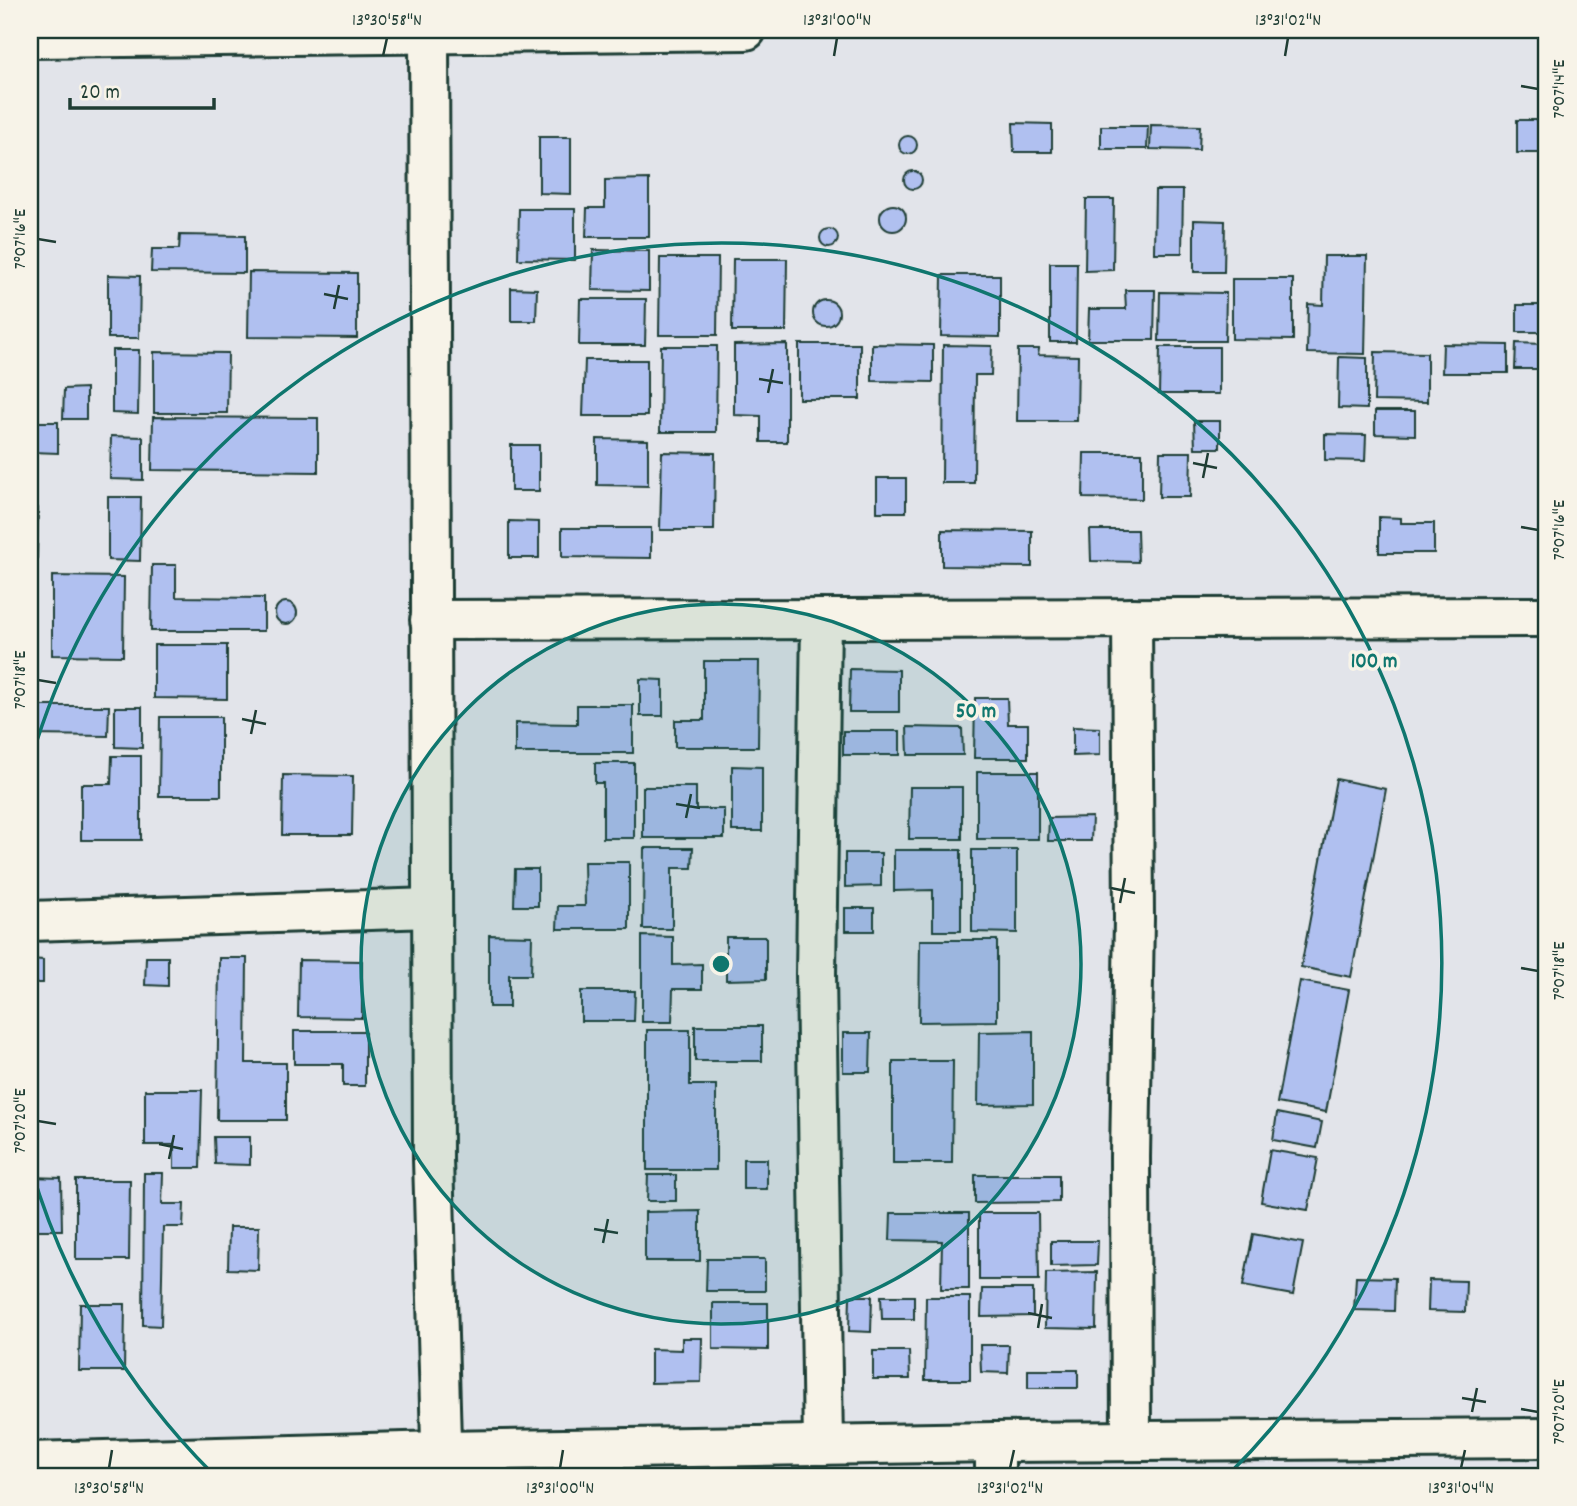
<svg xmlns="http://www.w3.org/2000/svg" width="1577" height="1506" font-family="Dekko,sans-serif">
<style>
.building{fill:#b0c0f0;stroke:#1f3d34;stroke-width:2}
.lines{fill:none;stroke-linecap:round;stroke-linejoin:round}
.minor-casing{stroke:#1f3d34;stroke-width:44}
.minor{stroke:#f7f3e8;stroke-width:38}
.ticks{fill:none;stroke:#1f3d34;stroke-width:2.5}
.ring{fill:none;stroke:#0f766e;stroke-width:3.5}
.centre{fill:#0f766e;stroke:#f7f3e8;stroke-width:3.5}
.ring-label{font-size:21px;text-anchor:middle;font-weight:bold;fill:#0f766e;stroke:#f7f3e8;stroke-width:7;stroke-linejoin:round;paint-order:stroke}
.neatline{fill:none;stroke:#1f3d34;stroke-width:2.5}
.ticks-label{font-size:18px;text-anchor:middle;fill:#1f3d34}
</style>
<rect width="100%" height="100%" fill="#e2e4ea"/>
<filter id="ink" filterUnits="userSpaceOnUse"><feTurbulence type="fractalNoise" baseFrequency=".0143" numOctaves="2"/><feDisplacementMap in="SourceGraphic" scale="14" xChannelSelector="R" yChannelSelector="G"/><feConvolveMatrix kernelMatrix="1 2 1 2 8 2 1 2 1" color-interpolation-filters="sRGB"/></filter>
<g filter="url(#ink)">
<g class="building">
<rect x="1517" y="120" width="30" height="33"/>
<path d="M1013,123L1052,124V152H1014Z"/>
<path d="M1151,125L1200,126L1199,150L1150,149Z"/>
<path d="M1101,126H1148L1147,149H1101Z"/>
<circle cx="908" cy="145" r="9"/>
<path d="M539,137H571V194L539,193Z"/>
<circle cx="913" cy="180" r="9"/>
<path d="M649,179V237H586L587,208H605V180Z"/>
<path d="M1155,190H1183L1182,253H1154Z"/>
<path d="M1086,199H1114L1113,270L1085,271Z"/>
<circle cx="893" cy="218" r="13"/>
<path d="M519,209H575V260L518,259Z"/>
<path d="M1194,220L1225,221L1224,272H1194Z"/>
<circle cx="829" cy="238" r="9"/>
<path d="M180,235L245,236V273L151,272L152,249H179Z"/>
<path d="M593,250L649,251V291L592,290Z"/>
<path d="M1324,256H1367L1365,354L1307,353L1308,304L1323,305Z"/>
<path d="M660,258H718L717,335H659Z"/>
<path d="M733,259H787L786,331H732Z"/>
<path d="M1050,263H1077L1076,342H1050Z"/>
<path d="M249,272L357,273V338L248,337Z"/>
<path d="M108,275L140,276L139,338H108Z"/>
<path d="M942,275H1000V337L941,336Z"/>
<path d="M1232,279H1293V340L1232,339Z"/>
<path d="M511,288L537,289L536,321H511Z"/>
<path d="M1125,290H1155L1154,340H1088L1089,309H1126Z"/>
<path d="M1160,292L1226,293L1225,341H1159Z"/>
<path d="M580,299H646L645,345H579Z"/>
<circle cx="826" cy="313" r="13"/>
<rect x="1517" y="305" width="30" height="27"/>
<path d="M1516,343L1543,344V369H1515Z"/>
<path d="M787,344V442H761V416L734,415V345Z"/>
<rect x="799" y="344" width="61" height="55"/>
<path d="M872,344L933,345V382L872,381Z"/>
<path d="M1443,344L1508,345V373H1442Z"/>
<path d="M943,345L992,346L991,375H975L974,483H942Z"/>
<path d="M661,346H717L716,432H660Z"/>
<path d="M1160,347H1219V394H1159Z"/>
<path d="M1018,349H1039L1038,355L1078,356L1077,421H1017Z"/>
<path d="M112,350H139L138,414L112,413Z"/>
<path d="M154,352L228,353L227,413H154Z"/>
<path d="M1375,352L1427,353V402L1374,401Z"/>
<path d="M1339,357L1367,358V409L1338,408Z"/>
<path d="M585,360H647V416H583Z"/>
<path d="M86,388V419H63L64,389Z"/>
<path d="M1375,411H1415V435L1375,434Z"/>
<path d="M153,417L318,418V472L152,470Z"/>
<path d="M1194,421H1220V448H1195Z"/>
<path d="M30,422H58V453L32,452V477H30Z"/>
<path d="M1325,434L1366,435L1365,461L1325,460Z"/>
<path d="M111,436L143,437V480L110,479Z"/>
<path d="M597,439L648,440V486L597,485Z"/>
<rect x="511" y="445" width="28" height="46"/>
<path d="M662,452L715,453L714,530H660Z"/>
<path d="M1160,452H1191L1190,497H1159Z"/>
<path d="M1084,453H1142V499L1083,498Z"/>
<rect x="877" y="478" width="29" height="34"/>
<path d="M108,497H141L140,561L108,560Z"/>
<path d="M30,508H38L37,559H30Z"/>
<path d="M1379,517L1401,518V523H1434V553H1379Z"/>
<path d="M509,521L539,522V558H509Z"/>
<path d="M562,528H651V558L562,557Z"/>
<path d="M942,530L1032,531V567L942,566Z"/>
<path d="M1090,530H1137L1138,562L1091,561Z"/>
<path d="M152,565H176V597L264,598V631H151Z"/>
<path d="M52,576L124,577L123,656L52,655Z"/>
<circle cx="286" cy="613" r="11"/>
<path d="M154,645H227V699L154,698Z"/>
<path d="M704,661H759L758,747H675V720H704Z"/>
<path d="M850,669L899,670V712H849Z"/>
<path d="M640,679L663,680V716H640Z"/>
<path d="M975,698H1007L1008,724H1028V758H974Z"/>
<path d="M577,705H633V753H515V723L577,724Z"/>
<path d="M30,706H109L108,736L30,735Z"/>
<path d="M115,707H142V748L115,747Z"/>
<path d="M160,717H221V796H159Z"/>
<path d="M907,727L962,728L963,755H908Z"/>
<path d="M1073,727L1100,728V755L1073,756Z"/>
<rect x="843" y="731" width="57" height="24"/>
<path d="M112,756H141V840H81V784H111Z"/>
<path d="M595,763H634V838H603V783H595Z"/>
<path d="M732,766L762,767V831H732Z"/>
<rect x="977" y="772" width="61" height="67"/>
<path d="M283,775L353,776L352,835H282Z"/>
<path d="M1336,779L1386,789L1351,977L1301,967Z"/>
<path d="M643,787H696V809H724V838H643Z"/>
<path d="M910,787H962V839H909Z"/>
<path d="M1092,817L1091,841H1048L1049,818Z"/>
<path d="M644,848H693L692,868H672V929H643Z"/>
<path d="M894,850H961V931H933V890L894,891Z"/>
<path d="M972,850H1017V933L972,932Z"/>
<path d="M845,853H881V886L845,887Z"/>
<path d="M584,862H629V929H557L558,906H585Z"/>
<path d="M515,869H538V906H514Z"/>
<rect x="845" y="908" width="29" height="23"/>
<path d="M489,935L532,936L531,975H509V1007H489Z"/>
<path d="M642,936L673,937V965L702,964V989H673L672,1022H642Z"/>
<path d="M726,937H766V979L726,980Z"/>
<path d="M920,940H997V1021L919,1022Z"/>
<path d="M146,957H168V986L145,985Z"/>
<path d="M219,958H247L246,1063H286V1120H217Z"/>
<path d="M30,959L43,960V983H30Z"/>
<path d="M299,960L362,961V1018L298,1017Z"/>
<path d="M1300,981L1349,990L1326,1112L1277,1103Z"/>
<path d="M581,991H635L634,1021H581Z"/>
<rect x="695" y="1026" width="67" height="35"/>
<path d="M647,1030H690V1085H716V1170H647Z"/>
<path d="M294,1031H365V1086H343V1064H294Z"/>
<path d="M1033,1031V1104L978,1105L979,1032Z"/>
<path d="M843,1033H871L870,1072H843Z"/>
<path d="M893,1061H953L952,1163H893Z"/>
<path d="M145,1090H202L200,1168H174V1145H145Z"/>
<path d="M1277,1113L1322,1122L1317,1148L1273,1140Z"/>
<path d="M214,1137H250V1165L215,1164Z"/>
<path d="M1270,1150L1318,1158L1308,1210L1261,1202Z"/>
<rect x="743" y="1159" width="24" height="30"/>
<path d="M1547,1170V1228L1542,1227Z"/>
<path d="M144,1173H163L162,1204H184L183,1227H163L161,1326L143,1325Z"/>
<path d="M648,1175H676V1201H647Z"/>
<path d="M975,1175H1059V1202L975,1203Z"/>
<path d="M30,1177L61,1178L62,1230H30Z"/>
<path d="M76,1180H130L129,1260H76Z"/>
<path d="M700,1211V1261H645V1212Z"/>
<path d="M891,1213H969V1289H941L942,1241L890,1240Z"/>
<path d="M979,1213H1038L1039,1280H979Z"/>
<path d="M229,1227H259L258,1270L228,1269Z"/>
<path d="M1253,1234L1303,1243L1293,1295L1243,1286Z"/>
<path d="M1051,1241H1098L1097,1265L1051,1266Z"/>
<path d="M707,1259H765V1291H706Z"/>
<path d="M1097,1272L1096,1329L1045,1328L1046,1273Z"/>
<path d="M1356,1277L1395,1278L1394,1311L1354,1310Z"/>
<path d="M1429,1280L1466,1281L1465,1312L1428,1311Z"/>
<path d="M982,1289H1033V1316L981,1317Z"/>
<path d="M850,1296H872L871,1332L849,1331Z"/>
<path d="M881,1296H914V1319H882Z"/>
<path d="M926,1297H970V1380H925Z"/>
<path d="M713,1303H768V1350L713,1349Z"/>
<path d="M80,1304H125L124,1371H79Z"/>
<path d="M682,1338H702L701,1382L651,1383V1349L682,1350Z"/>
<path d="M980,1345H1009L1008,1373L981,1372Z"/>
<path d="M873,1351H909L910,1379H873Z"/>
<rect x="1028" y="1370" width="50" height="18"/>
</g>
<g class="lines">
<g class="minor-casing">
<g id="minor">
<path d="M429,30L433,1159L442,1476"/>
<path d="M30,38L746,30"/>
<path d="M821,619L816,974L823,1445"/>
<path d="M430,620L1547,617"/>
<path d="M30,921L432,908"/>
<path d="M1131,1441L1130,1157L1134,918L1132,618"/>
<path d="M995,1442V1476"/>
<path d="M30,1462L442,1451L995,1442L1547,1438"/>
</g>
</g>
<use href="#minor" class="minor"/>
</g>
</g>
<path class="ticks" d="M383,56L387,38M834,56L837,38M1285,56L1288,38M1521,86L1538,89M38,239L56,242M324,294L348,299M334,309L339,285M759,379L783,383M768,393L773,369M1193,463L1217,468M1203,478L1208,453M1521,527L1538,530M38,680L56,683M242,719L266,724M251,734L256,710M676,804L700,808M686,818L691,794M1111,888L1135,893M1120,903L1125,878M1521,968L1538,971M38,1121L56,1124M159,1144L183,1149M169,1159L174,1135M594,1229L618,1233M603,1243L608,1219M1028,1313L1052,1318M1038,1328L1042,1304M1462,1398L1486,1402M1521,1409L1538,1412M1472,1412L1477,1388M109,1468L112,1450M560,1468L563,1450M1010,1468L1014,1450M1461,1468L1465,1450"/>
<circle cx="721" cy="964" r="360" fill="#0f766e" fill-opacity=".12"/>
<g class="ring">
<circle cx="721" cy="964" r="360"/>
<path d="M212 1473A720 720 0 0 1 31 1168M31 760A720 720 0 1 1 1230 1473"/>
</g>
<circle cx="721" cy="964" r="10" class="centre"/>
<g class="ring-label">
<text x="1374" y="667">100 m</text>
<text x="976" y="717">50 m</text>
</g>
<rect width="1577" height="1506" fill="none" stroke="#f7f3e8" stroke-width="77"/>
<path d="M70 98v10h144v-10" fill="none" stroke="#1f3d34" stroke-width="3.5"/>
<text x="80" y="98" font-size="21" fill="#1f3d34" stroke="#f7f3e8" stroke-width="5" paint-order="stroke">20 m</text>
<rect x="38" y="38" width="1500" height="1430" class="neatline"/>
<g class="ticks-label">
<text x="387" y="25">13°30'58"N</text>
<text x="837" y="25">13°31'00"N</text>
<text x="1288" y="25">13°31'02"N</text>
<text transform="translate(1558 89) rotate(-90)" y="6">7°07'14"E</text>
<text transform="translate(19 239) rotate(-90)" y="6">7°07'16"E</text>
<text transform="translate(1558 530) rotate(-90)" y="6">7°07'16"E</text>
<text transform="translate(19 680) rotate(-90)" y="6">7°07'18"E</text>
<text transform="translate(1558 971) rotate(-90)" y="6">7°07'18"E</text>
<text transform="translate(19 1121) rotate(-90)" y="6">7°07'20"E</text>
<text transform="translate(1558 1412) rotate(-90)" y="6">7°07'20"E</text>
<text x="109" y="1493">13°30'58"N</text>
<text x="560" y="1493">13°31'00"N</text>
<text x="1010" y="1493">13°31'02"N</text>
<text x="1461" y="1493">13°31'04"N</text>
</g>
</svg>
